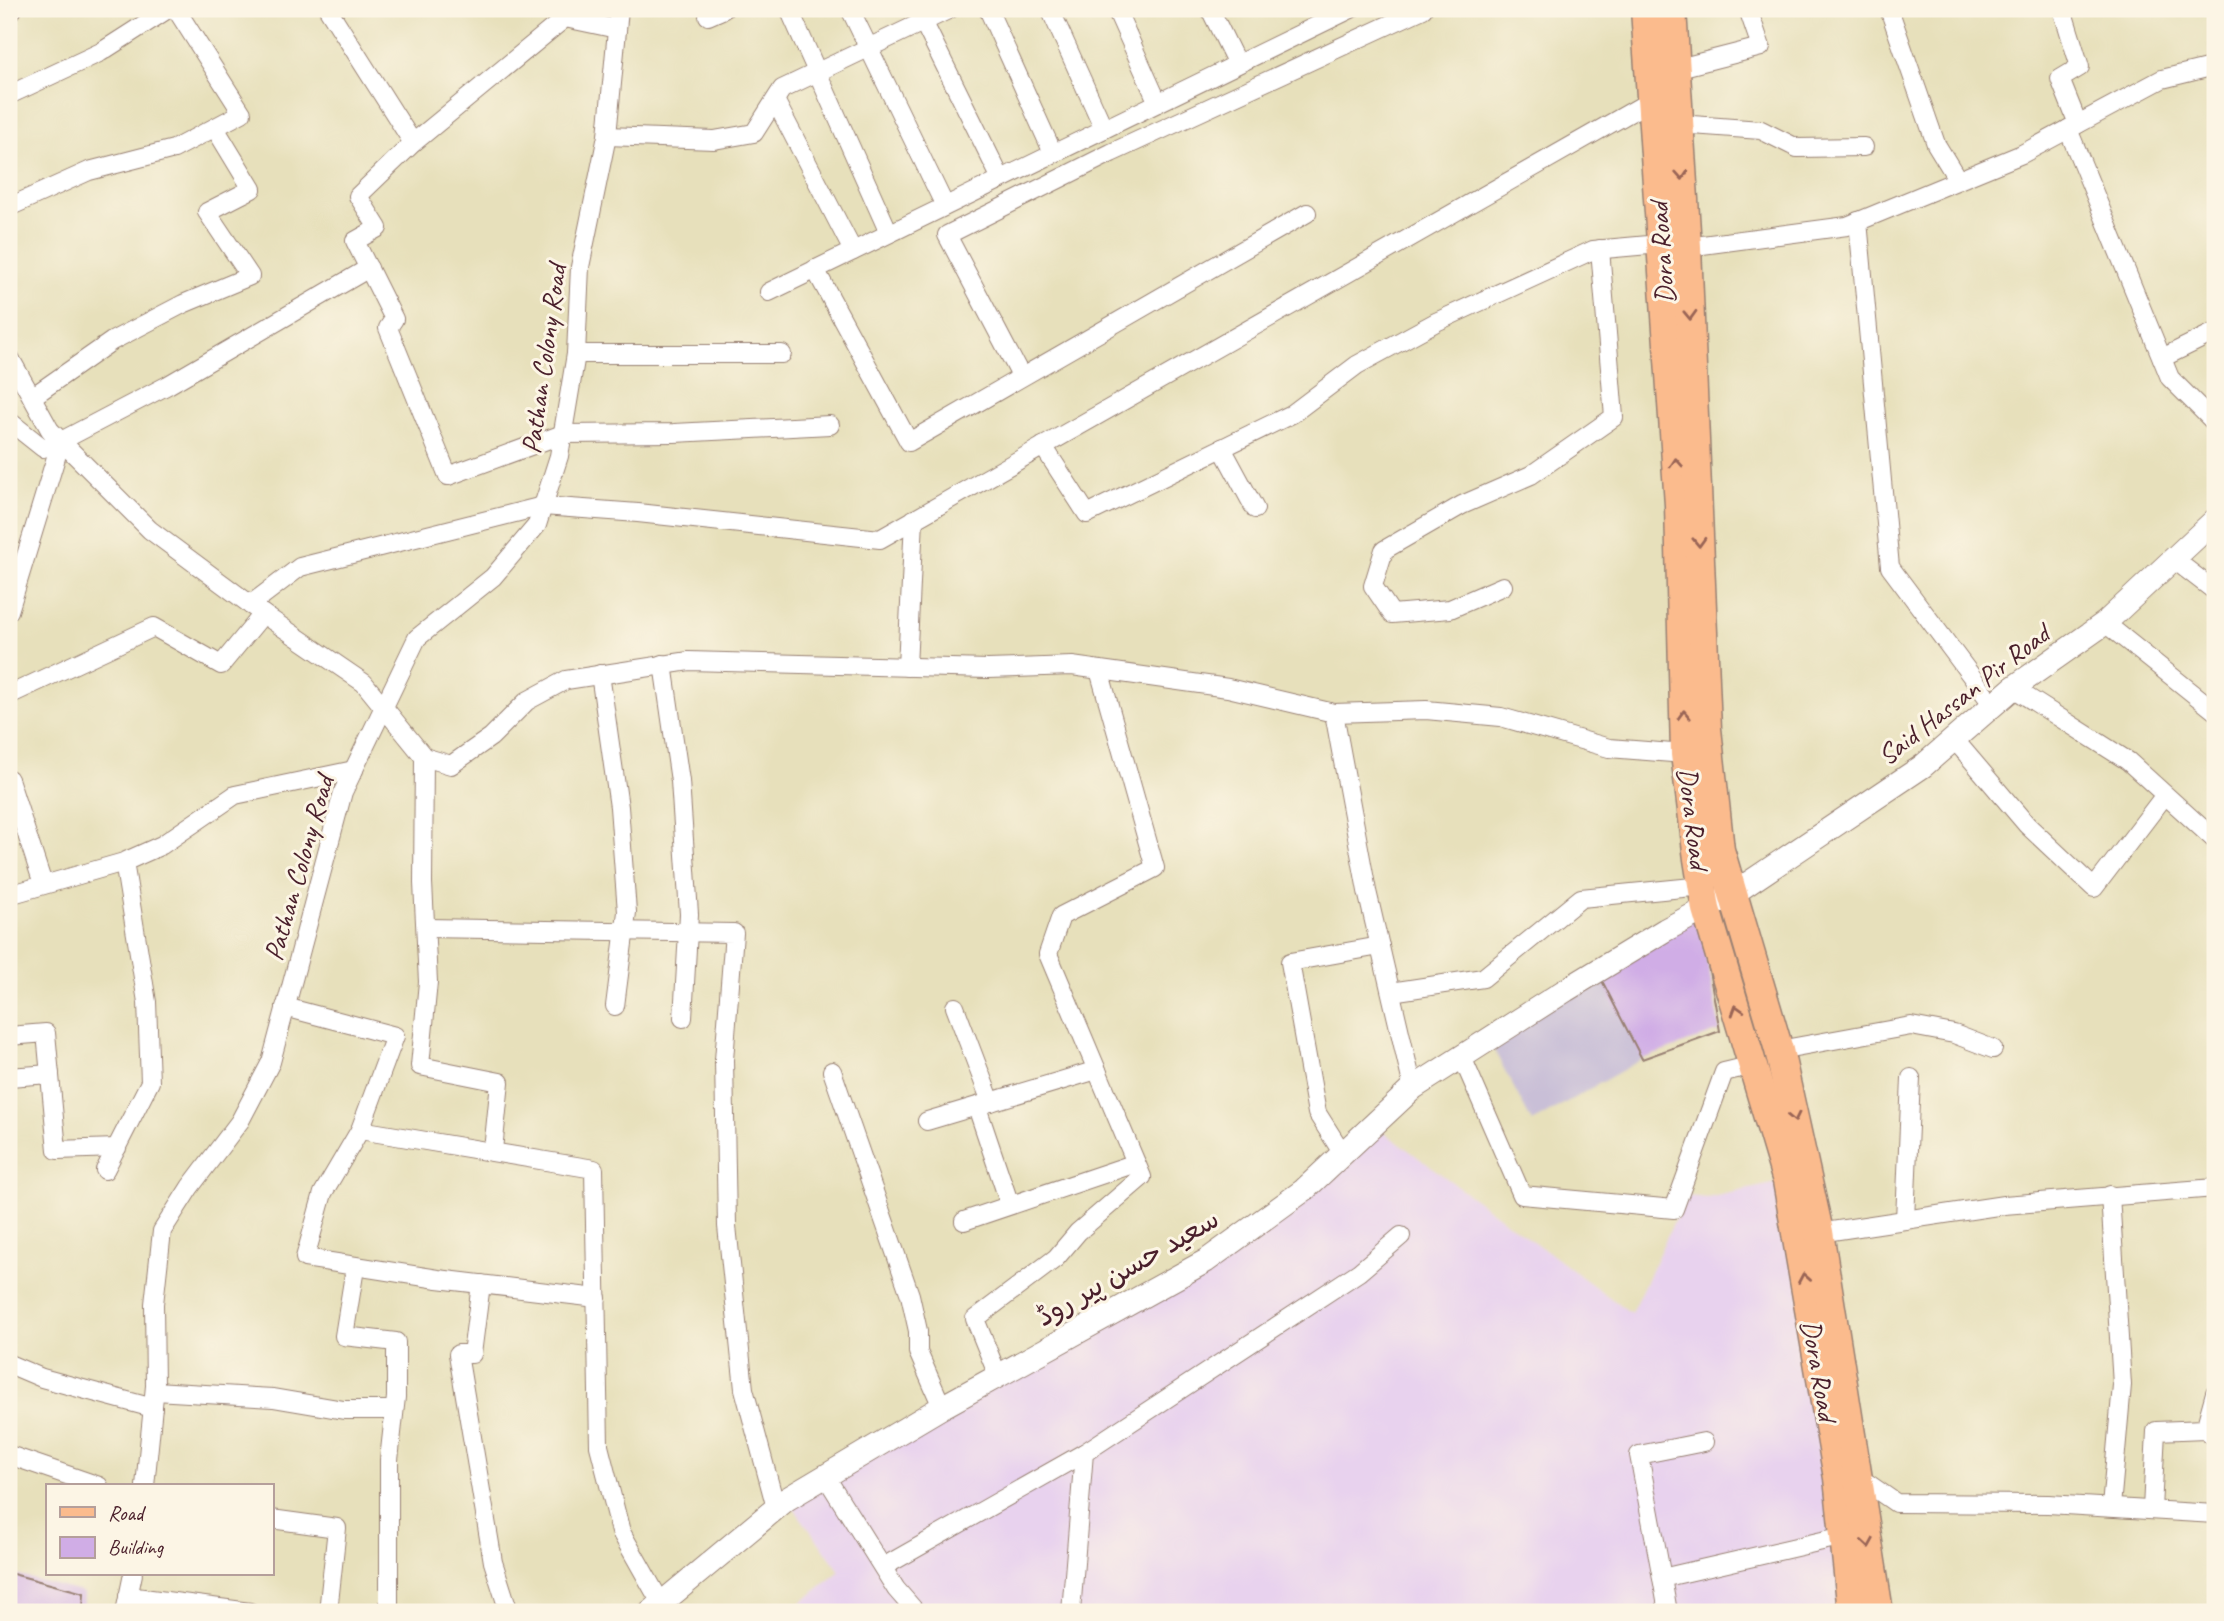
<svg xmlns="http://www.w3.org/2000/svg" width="2224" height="1621" font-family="Caveat,'Playpen Sans Arabic',sans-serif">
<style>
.built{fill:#e8d2ee}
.industrial{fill:#c9bfd7}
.building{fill:#d0ade6}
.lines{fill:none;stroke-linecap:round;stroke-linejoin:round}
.minor-casing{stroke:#988073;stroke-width:20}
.tertiary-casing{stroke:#988073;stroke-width:25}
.primary-casing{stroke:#988073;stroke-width:31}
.minor{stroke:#fff;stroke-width:18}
.tertiary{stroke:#fff;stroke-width:23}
.primary{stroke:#fbbb8d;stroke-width:28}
.oneway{stroke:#9a6557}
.labels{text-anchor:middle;stroke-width:6;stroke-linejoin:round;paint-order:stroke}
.street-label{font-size:28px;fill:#4a1f2b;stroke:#fcf5e5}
</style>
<rect width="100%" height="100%" fill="#fcf5e5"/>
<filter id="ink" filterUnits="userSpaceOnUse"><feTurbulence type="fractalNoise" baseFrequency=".0143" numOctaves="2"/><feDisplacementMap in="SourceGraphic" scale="14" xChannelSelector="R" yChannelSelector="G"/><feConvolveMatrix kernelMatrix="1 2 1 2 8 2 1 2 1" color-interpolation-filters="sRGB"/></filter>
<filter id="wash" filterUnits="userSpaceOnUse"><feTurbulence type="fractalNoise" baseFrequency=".00686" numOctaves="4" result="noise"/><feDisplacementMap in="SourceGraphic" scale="28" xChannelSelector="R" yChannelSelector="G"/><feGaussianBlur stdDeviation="1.57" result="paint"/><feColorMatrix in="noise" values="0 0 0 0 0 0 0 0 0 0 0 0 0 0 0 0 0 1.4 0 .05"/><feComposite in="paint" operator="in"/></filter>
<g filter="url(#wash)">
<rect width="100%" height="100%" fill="#e7e0bb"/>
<path class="built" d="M1374,1125L1631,1313L1686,1196L1707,1198L1787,1181L1852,1612H802L797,1606L840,1571L787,1499L1206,1261Z"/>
<path class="industrial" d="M1597,971L1642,1059L1532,1122L1493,1048Z"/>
<g id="blocks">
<g class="building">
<path d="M1699,916L1720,1031L1642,1059L1597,971Z"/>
<path d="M9,1573L84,1593L83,1609L97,1612H9Z"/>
</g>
</g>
</g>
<g filter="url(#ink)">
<use href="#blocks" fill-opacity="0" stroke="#988073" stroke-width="2"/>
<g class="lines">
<g class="minor-casing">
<g id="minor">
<path d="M328,9L413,143L565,18L617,29"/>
<path d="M789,9L889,233"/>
<path d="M850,9L945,206"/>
<path d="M917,9L1001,179"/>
<path d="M988,9L1053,153"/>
<path d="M1050,9L1104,129"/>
<path d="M1116,9L1158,103"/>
<path d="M1210,9L1237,64"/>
<path d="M1889,9L1936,144L1958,180"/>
<path d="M2065,9H2062L2080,67L2060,79L2078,124"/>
<path d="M9,11L13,9"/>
<path d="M708,16L724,9"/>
<path d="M1675,69L1761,47L1748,9"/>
<path d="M9,95L101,52L168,9"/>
<path d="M776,102L853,251"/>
<path d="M1678,124L1761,130L1797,148L1864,147"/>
<path d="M2068,129L2170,378L2215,423"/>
<path d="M607,136L714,140L754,133L782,89L950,9"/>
<path d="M413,143L358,196L378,228L355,241L394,319L388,328L448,476L563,434L674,433L830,425"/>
<path d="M9,207L89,171L174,149L242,113L176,9"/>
<path d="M1858,221L1890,567L1993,705"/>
<path d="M1687,247L1847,226L2022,154L2162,79L2215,66"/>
<path d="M815,269L909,442L1307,213"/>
<path d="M769,292L1351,9"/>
<path d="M576,354H782"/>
<path d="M9,356L50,430L150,530L263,614L364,683L424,757L451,765L491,737L527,701L566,680L689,661L988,669L1072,666L1228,688L1334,713L1426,710L1501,717L1609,748L1685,754"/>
<path d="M2162,358L2215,332"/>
<path d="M1021,376L947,235L1111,153L1423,9"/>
<path d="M32,397L112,341L183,304L250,276L207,212L252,189L215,128"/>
<path d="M9,421L43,448L61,441L168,385L369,268"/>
<path d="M1043,446L1087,514L1292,414L1357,365L1436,322L1593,250L1660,244"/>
<path d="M1222,448L1255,509"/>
<path d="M2172,558L2215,591"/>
<path d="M1503,586L1450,609L1392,614L1373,586L1384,550L1462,505L1531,475L1614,417L1600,249"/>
<path d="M250,605L300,567L543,506L638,513L880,539L1652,100"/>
<path d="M9,611L61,441"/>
<path d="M2105,623L2215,711"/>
<path d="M663,664L680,781L689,914L683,1018"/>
<path d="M907,667L914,519"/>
<path d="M600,674L619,807L627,912L615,1006"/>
<path d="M2013,688L2128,761L2215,840"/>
<path d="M9,695L154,627L221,665L263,614"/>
<path d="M1334,713L1367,891L1413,1088"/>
<path d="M1954,739L2027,825L2094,888L2165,795"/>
<path d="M424,757L423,883L428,982L420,1066L500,1082L493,1150"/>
<path d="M9,779L43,884"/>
<path d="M9,895L124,862L162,845L235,795L354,770"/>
<path d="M426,928L734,933L724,1060L727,1226L744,1389L776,1508"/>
<path d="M1391,992L1483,978L1581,898L1703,886"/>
<path d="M285,1007L395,1036L360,1130L594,1169L599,1446L621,1532L666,1612"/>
<path d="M955,1007L991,1102"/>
<path d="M9,1034V1036L46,1033L57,1150L117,1148"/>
<path d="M1779,1050L1911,1026L1954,1034L1993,1049"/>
<path d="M1462,1057L1522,1195L1674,1209L1724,1072L1753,1065"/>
<path d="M832,1071L910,1295L918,1331V1352L942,1407"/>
<path d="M9,1077L50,1074"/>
<path d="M977,1107L1010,1205"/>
<path d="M927,1121L1097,1070"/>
<path d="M360,1130L323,1193L305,1258L438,1279L597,1298"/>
<path d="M1343,1154L1317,1113L1290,962L1380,946"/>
<path d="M105,1170L150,1082L147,1002L124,862"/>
<path d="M2110,1195L2122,1385L2111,1507"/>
<path d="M1905,1220L1911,1078"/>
<path d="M964,1221L1136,1163"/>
<path d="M1812,1234L2004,1205L2215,1188"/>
<path d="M355,1268L344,1336L396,1342V1397L389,1460V1612"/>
<path d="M481,1284L472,1354H458L493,1562L509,1612"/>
<path d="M9,1364L42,1378L153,1408"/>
<path d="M998,1376L975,1319L1056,1258L1078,1232L1142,1177L1048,954L1061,916L1155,868L1099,670"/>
<path d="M155,1391L273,1398L344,1410H394"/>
<path d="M2205,1429L2215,1393"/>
<path d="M9,1455L99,1486"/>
<path d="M1857,1476L1896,1503L2048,1504L2215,1514"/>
<path d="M826,1477L896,1589L916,1612"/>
<path d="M145,1486L155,1386L154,1304L162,1231L190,1187L240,1121L271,1062L343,792L417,638L493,577L537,525L543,506L559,456L576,354L580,267L607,136L619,9"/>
<path d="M2152,1509L2156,1431L2205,1429L2215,1437"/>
<path d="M271,1519L337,1528L328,1612"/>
<path d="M883,1567L1084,1453"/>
<path d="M1662,1578L1639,1455L1704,1442"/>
<path d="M128,1596L250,1612"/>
<path d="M125,1612L133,1574"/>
<path d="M1071,1612L1084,1453L1359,1272L1401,1236"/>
<path d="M1668,1612L1662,1578L1844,1536"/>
</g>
</g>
<g class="tertiary-casing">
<path id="tertiary" d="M651,1612L787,1499L942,1407L1206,1261L1304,1190L1413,1088L1566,990L1665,930L1731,895L1923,766L2013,688L2105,623L2215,520"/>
</g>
<g class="primary-casing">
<g id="primary">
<path d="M1645,9L1679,505L1685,754L1698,859L1706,909L1787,1181L1838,1478L1852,1612"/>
<path d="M1672,9L1687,247L1707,729L1720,850L1779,1050L1819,1232L1879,1612"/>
</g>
</g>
<use href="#minor" class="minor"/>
<use href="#tertiary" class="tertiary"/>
<use href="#primary" class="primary"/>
</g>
<defs><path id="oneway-chevron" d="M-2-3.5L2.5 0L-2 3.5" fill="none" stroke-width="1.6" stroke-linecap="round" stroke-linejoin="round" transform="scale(1.75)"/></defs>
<g class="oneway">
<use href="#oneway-chevron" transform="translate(1682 175) rotate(86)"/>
<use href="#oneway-chevron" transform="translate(1690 315) rotate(88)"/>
<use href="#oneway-chevron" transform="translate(1676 463) rotate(-94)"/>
<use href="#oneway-chevron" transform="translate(1699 542) rotate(88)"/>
<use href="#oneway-chevron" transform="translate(1684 715) rotate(-92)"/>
<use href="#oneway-chevron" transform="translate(1737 1010) rotate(-107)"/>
<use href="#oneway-chevron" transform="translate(1794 1117) rotate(78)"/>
<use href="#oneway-chevron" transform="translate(1804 1278) rotate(-100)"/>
<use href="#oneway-chevron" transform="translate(1868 1543) rotate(81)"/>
</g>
</g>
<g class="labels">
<g class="street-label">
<text transform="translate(1661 253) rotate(-94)" y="10">Dora Road</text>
<text transform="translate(543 359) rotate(-82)" y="10">Pathan Colony Road</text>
<text transform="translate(1963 694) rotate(-38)" y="10">Said Hassan Pir Road</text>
<text transform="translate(1694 818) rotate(83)" y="10">Dora Road</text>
<text transform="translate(298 868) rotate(-74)" y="10">Pathan Colony Road</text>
<text transform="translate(1127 1267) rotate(-30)" y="10">سعید حسن پیر روڈ</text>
<text transform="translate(1820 1370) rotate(80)" y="10">Dora Road</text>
</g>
</g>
<rect width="2224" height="1621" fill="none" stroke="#fcf5e5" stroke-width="35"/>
<rect x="46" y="1484" width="228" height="91" fill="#fcf5e5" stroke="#b59f9b" stroke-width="2"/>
<rect x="60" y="1507" width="35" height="10" fill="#fbbb8d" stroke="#b59f9b" stroke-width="2"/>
<text x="108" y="1520" font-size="21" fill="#4a1f2b">Road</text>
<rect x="60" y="1537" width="35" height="21" fill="#d0ade6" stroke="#b59f9b" stroke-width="2"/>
<text x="108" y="1554" font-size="21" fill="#4a1f2b">Building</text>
</svg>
